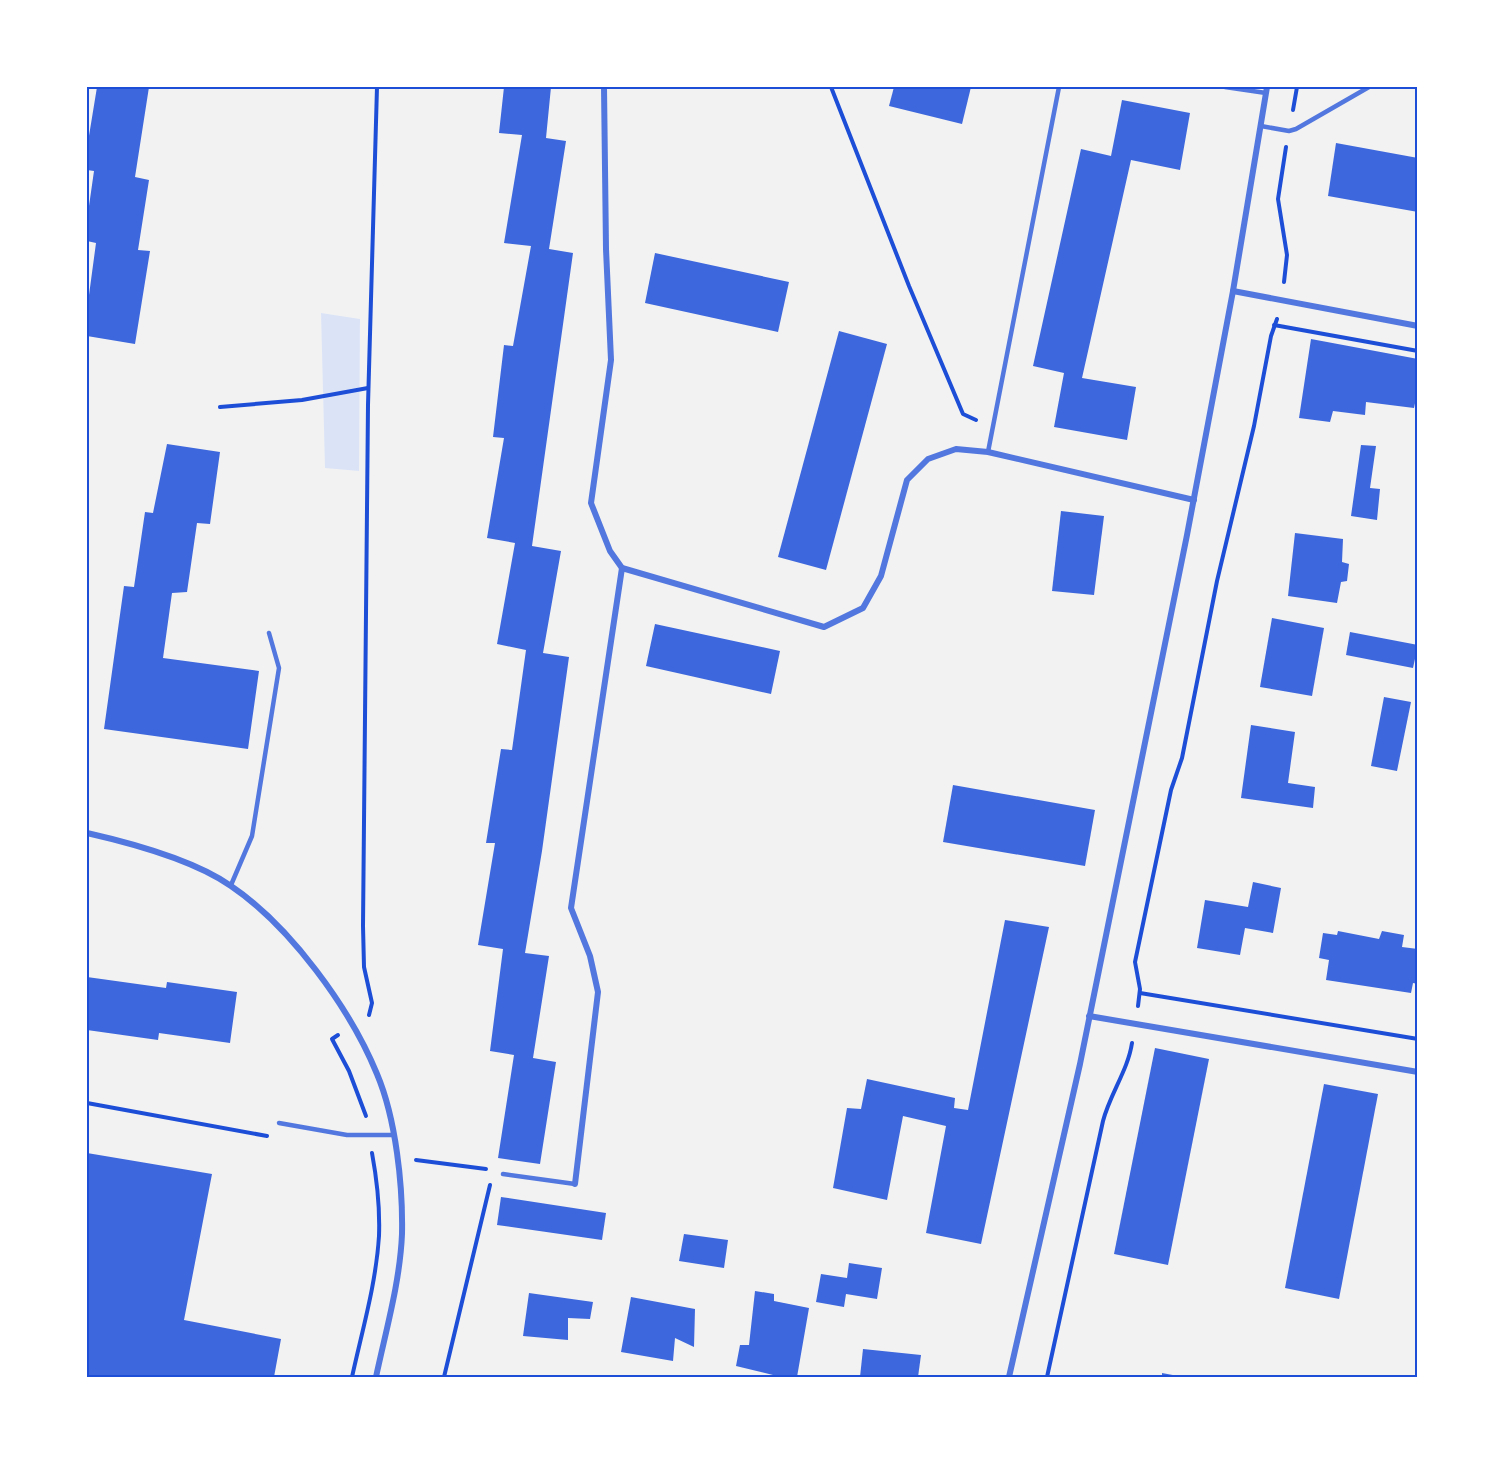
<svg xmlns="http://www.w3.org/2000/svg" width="1505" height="1464" font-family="'Noto Sans',sans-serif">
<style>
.green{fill:#dbe4f7}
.building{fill:#3d67dc}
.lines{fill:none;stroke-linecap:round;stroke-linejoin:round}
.path{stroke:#1d4ed8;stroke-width:4}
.service{stroke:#5277de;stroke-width:4.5}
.minor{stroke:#5277de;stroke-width:6}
.neatline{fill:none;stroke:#1d4ed8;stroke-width:2}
</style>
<rect width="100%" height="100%" fill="#f2f2f2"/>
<path class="green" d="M321,313L360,319L359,471L325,468Z"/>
<g class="building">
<path d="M97,87H149L135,177L149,180L138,250L150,251L135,344L87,336V310L96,243L87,241V220L94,171L87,170V148Z"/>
<path d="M504,87H551L546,138L566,141L549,249L573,253L532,546L561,551L543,653L569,657L542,851L525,953L549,956L533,1058L556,1062L540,1164L498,1158L514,1055L490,1051L503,949L478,945L495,843H486L501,749L512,750L526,650L497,644L515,543L487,538L504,438L493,437L504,345L513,346L531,246L504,243L522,135L499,133Z"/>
<path d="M894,87H971L962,124L889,106Z"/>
<path d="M1122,100L1190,113L1180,170L1131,160L1082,378L1136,387L1127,440L1054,427L1064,373L1033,366L1081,149L1111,156Z"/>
<path d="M1336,143L1418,158V212L1328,196Z"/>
<path d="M655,253L789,282L778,332L645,303Z"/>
<path d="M839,331L887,344L826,570L778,557Z"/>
<path d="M1311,339L1418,359V389L1414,408L1366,402L1365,415L1333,411L1330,422L1299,418Z"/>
<path d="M167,444L220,452L210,524L197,523L187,592L172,593L163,658L259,671L248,749L104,729L124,586L134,587L145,512L153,513Z"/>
<path d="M1361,445L1376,446L1370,488L1380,489L1377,520L1351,516Z"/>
<path d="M1061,511L1104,516L1094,595L1052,591Z"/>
<path d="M1295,533L1343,539L1342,562L1349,564L1347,581L1341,582L1337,603L1288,596Z"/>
<path d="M1272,618L1324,628L1312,696L1260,687Z"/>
<path d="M655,624L780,651L771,694L646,666Z"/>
<path d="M1350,632L1418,645L1413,668L1346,655Z"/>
<path d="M1384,697L1411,702L1397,771L1371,766Z"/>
<path d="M1251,725L1295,732L1288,783L1315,787L1313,808L1241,798Z"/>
<path d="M953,785L1095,810L1085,866L943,842Z"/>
<path d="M1253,882L1281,888L1273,933L1245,928L1240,955L1197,948L1205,900L1248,907Z"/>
<path d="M1005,920L1049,927L981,1244L926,1233L946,1126L903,1116L887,1200L833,1188L847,1108L861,1109L867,1079L955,1098L954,1108L968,1110Z"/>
<path d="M1338,931L1379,939L1382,931L1404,935L1402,947L1418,949V984L1413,983L1411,993L1326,980L1329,960L1319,958L1323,933L1337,935Z"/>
<path d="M87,977L166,988L167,982L237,992L230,1043L159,1033L158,1040L87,1030Z"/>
<path d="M1155,1048L1209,1059L1168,1265L1114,1254Z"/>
<path d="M1324,1084L1378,1094L1339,1299L1285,1288Z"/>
<path d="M87,1153L212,1174L184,1320L281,1339L274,1377H87Z"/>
<path d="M501,1197L606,1213L602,1240L497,1225Z"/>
<path d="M684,1234L728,1240L724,1268L679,1261Z"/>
<path d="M849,1263L882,1268L877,1299L846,1294L844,1307L816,1302L821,1274L847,1278Z"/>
<path d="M755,1291L774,1294V1301L809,1308L797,1377H781L736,1366L740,1345H749Z"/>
<path d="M529,1293L593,1302L590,1319L568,1318V1340L523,1336Z"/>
<path d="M631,1297L695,1309L694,1347L675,1338L673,1361L621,1352Z"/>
<path d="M863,1349L921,1355L918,1377H860Z"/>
<path d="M1162,1373L1178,1376V1377H1162Z"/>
</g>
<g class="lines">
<g class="path">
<path d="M831,87L909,286L963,414L976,420"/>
<path d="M1293,110L1297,87"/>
<path d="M1284,282L1287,255L1278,199L1286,147"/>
<path d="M1274,325L1418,351"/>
<path d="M220,407L302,400L368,388"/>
<path d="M1140,993L1418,1039"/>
<path d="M1138,1006L1140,989L1135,962L1171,790L1182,758L1217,581L1254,426L1271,336L1277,319"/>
<path d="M369,1015L372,1003L364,967L363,926L368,405L377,87"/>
<path d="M338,1035L332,1039L349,1071L366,1116"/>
<path d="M87,1103L267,1136"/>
<path d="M416,1160L486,1169"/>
<path d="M352,1377C362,1331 376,1284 379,1236C380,1209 377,1180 372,1153"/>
<path d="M444,1377L490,1185"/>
<path d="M1047,1377L1103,1121C1110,1094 1128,1070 1132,1043"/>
</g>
<g class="service">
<path d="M1225,87L1266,93"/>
<path d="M1261,126L1289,131L1296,129L1369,87"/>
<path d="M988,452L1059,87"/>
<path d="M231,885L252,836L279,668L269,633"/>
<path d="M279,1123L347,1135H393"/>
<path d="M503,1174L575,1184"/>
</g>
<g class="minor">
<path d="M604,87L606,249L611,360L591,503L610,551L622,568L824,627L863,608L881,576L907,480L928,459L956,449L988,452L1194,500"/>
<path d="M1233,291L1418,326"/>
<path d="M87,833C131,843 194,860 231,886C290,926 350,1008 377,1074C396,1119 403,1186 402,1234C400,1282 386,1330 376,1377"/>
<path d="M1089,1016L1418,1072"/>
<path d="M575,1184L598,992L590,956L571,908L622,568"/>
<path d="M1009,1377L1080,1064L1187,535L1233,291L1267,87"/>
</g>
</g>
<rect width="1505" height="1464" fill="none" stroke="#ffffff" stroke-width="177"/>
<rect x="88" y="88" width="1328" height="1288" class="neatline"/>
</svg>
